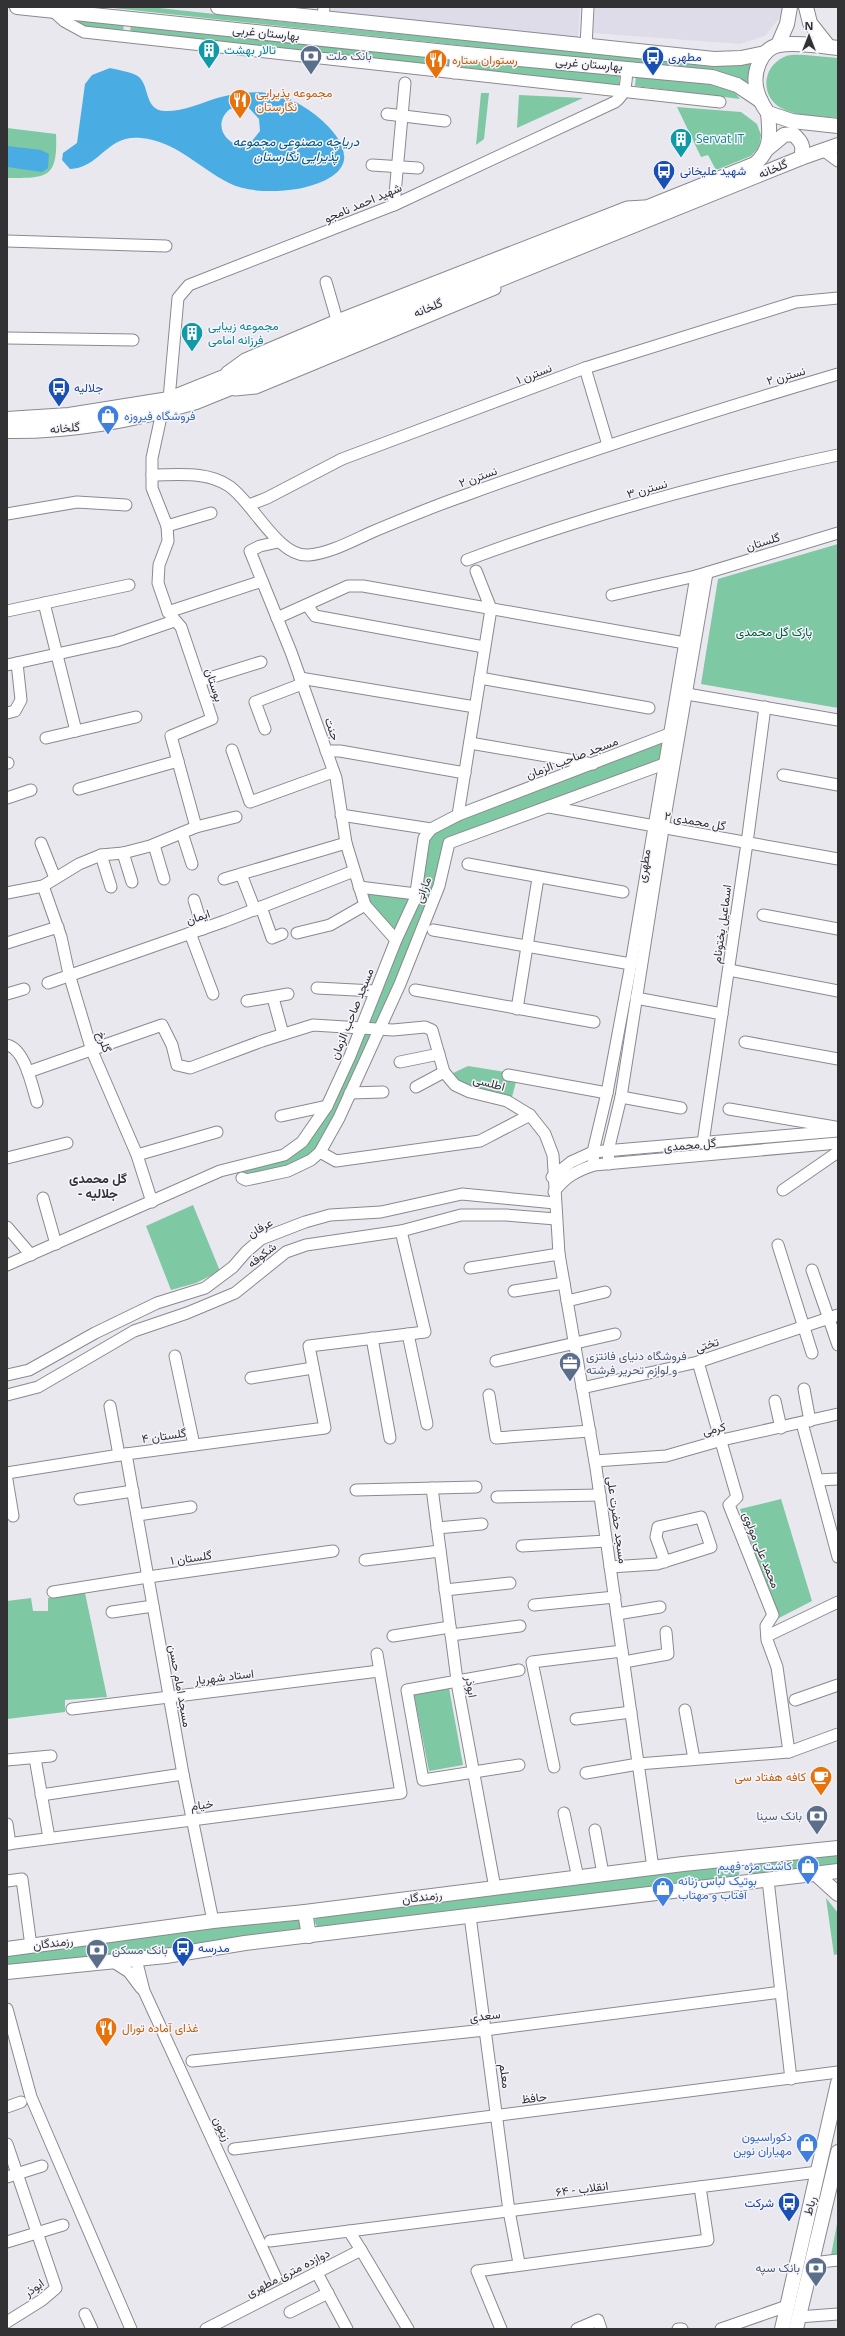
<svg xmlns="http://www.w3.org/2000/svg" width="845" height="2336" font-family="'Open Sans',Vazirmatn,sans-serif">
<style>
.built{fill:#dedce9}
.green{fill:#7ec8a3}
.water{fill:#49ade4;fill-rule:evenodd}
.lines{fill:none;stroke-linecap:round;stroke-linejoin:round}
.minor-casing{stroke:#8b8990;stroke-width:13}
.major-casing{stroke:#8b8990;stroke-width:16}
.minor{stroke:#fff;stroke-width:11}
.major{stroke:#fff;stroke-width:14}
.labels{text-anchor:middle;stroke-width:3;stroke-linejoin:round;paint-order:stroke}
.street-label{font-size:12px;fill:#323235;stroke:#f6f5fc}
.culture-label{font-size:12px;fill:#0d838f;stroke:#f6f5fc;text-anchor:start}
.service-label{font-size:12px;fill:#4e5e75;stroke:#f6f5fc;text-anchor:start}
.transit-label{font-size:12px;fill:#164399;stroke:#f6f5fc;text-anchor:start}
.food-label{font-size:12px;fill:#c56008;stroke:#f6f5fc;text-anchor:start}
.shop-label{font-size:12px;fill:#366cbe;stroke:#f6f5fc;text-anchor:start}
.park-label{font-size:12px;fill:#00593a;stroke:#f6f5fc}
.water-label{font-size:13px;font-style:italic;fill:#03557a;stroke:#f6f5fc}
.neighbourhood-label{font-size:13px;font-weight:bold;fill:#323235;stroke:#f6f5fc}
</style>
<rect width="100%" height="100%" fill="#e9e8ef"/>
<g class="built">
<path d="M332,7H580L578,38L332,13Z"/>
<path d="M595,7H783L781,16L765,36L740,44L593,33Z"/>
</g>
<g class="green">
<path d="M104,7H150L351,29L723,65L754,60L751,88L706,72Z"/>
<path d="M63,15L124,23L123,33L85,28Z"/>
<path d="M131,23L451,55L450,68L130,34Z"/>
<path d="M805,55L838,58V118C820,116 797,117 781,108C760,96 762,67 784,57C790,54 798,55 805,55Z"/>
<path d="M462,56L620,72L619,85L461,69Z"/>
<path d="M636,75C662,77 726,75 740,99L635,86Z"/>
<path d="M481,93H489L484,139L476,145Z"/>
<path d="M519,95L583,98L517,128Z"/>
<path d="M677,107L741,112L757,124L761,135L759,147L751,156L716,170L708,155L701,157Z"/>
<path d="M7,128L56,134C58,179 47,178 7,178Z"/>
<path d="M838,544V708L701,684L718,579Z"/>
<path d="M665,738L662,763L452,840L438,885L379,1027L364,1025L402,933L426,840L433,831L458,818Z"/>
<path d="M362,889L413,897L396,937L379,916Z"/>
<path d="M362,1028L373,1030L318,1152L298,1166L244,1176L241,1167L304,1141Z"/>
<path d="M468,1066L518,1074L512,1097L462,1084L451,1074Z"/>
<path d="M193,1205L220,1271L196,1283L171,1290L146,1226Z"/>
<path d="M781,1499L812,1601L777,1619L740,1509Z"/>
<path d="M85,1593L107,1697L65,1700V1712L7,1719V1601L31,1598L33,1611H48V1598Z"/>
<path d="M449,1688L463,1765L429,1771L414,1695Z"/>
<path d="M838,1852V1863L752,1879V1872L749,1862Z"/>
<path d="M735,1865L740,1869L738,1880L319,1931L314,1920L319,1916Z"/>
<path d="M826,1898L838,1913V1954L834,1955Z"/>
<path d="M298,1918L302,1927L299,1933L7,1968V1954Z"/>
<path d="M838,2219V2254L831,2255Z"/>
</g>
<g class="water">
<path d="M110,68C118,70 133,72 139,77C150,87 144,109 164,111C180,112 197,105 211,100C232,93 254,90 276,94C299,99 348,133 344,160C341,178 313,186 297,189C277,192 248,193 229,183C199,168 176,141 141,138C107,134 100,168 70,169L62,160L63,153L77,143L85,84L92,75ZM247,97L250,98L248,107L259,119L260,131L252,141L240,146C222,141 214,122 230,109L245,106Z"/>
<path d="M7,146L41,150L49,154L48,168L42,172L7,167Z"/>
</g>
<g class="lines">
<g class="minor-casing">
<g id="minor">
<path d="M53,11L64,21L84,32L720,102"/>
<path d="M323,19L324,7"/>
<path d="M586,46L588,7"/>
<path d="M454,73L456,53"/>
<path d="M387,114L445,121"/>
<path d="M823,150L838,161"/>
<path d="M372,165L418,168"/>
<path d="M394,205L405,83"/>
<path d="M7,241L166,246"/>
<path d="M326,282L337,320"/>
<path d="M7,338L133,340"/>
<path d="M585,368L608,445"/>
<path d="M227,372L245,359L337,320L627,207L644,206"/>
<path d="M235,390L256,388L495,289"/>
<path d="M169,399L178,298L189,285L394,205L615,102C627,93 626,82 627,68"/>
<path d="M162,412L152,458V488L167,526L168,541L159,565L158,583L168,612L181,627L212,719L171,736L196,827"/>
<path d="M152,475C178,475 207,471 229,486C253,502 278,558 309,555C330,553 352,541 372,532C403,519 434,506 466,495C589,450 713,411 838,374"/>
<path d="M249,505L267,498L342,459L585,368L796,302L838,298"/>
<path d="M7,514L77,502L126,505"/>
<path d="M167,526L211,513"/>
<path d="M278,542L260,546L250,551L291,652L336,778L346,843L365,905L396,940"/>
<path d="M467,560C587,515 713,481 838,455"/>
<path d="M476,571L491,609"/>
<path d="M612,595L696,576L838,533"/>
<path d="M44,603L76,731"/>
<path d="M307,605L315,616L484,647"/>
<path d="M7,611L129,585"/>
<path d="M168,612L262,581"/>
<path d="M277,618L348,586H363L685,643"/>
<path d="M7,665L116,641L174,621"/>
<path d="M300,678L475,707"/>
<path d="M480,678L649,708"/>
<path d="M200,681L261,662"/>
<path d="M687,694L838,720"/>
<path d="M7,713L15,711L21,700L17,663"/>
<path d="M265,729L255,702L302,684"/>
<path d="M46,738L136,717"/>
<path d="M470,743L593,764"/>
<path d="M232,750L250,802L333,772"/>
<path d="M326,751H340L465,773"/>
<path d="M7,763H8"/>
<path d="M783,775L838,785"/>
<path d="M79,789L178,761"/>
<path d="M7,798L31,790"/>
<path d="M549,807L838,859"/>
<path d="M341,815L431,829"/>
<path d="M458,815L491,609"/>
<path d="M182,833L192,864"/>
<path d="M41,843L55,878"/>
<path d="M154,845L164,879"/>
<path d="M123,853L132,882"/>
<path d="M101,855L111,887"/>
<path d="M468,864L623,892"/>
<path d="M241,874L255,910"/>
<path d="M224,879L346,843"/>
<path d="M43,886L61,937L69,974L92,1051L137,1155L152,1202"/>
<path d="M359,887L416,894"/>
<path d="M7,893L43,886L79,864L101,855L123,853L150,846L196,827L236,817"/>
<path d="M194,900L203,929"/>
<path d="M261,907L272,938L282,934"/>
<path d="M763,915L838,929"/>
<path d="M433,930L631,964"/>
<path d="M190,933L213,994"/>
<path d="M297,933L330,925L365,905"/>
<path d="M7,943L58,927"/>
<path d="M729,970L838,991"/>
<path d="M48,983L225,921L354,871"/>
<path d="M317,988L374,991"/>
<path d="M415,990L594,1022"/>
<path d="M7,994L24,989"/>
<path d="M273,998L283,1034"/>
<path d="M636,998L722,1014"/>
<path d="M247,1001L288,994"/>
<path d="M517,1009L538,878"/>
<path d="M745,1042L838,1059"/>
<path d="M7,1045C25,1049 32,1086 37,1102"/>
<path d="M400,1062L439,1054"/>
<path d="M28,1072L162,1025L172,1045L177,1065L190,1068L262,1041L313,1025L393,1030L425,1027L432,1030L444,1072L455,1085L470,1092L507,1101L530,1115L545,1134L553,1155L559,1254L596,1468L653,1868"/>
<path d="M508,1075L607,1093"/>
<path d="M416,1087L444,1072"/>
<path d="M350,1093L383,1092"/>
<path d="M621,1097L681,1108"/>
<path d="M729,1109L835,1127"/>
<path d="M281,1116L327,1106"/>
<path d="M703,1143L747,843L765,707"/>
<path d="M320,1152L336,1161L480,1141L530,1115"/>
<path d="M137,1155L217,1132"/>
<path d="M7,1158L67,1143"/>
<path d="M609,1164L608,1151L621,1097L663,829L707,573"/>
<path d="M594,1165L593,1152L607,1093L631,964L696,576"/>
<path d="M552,1177L571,1162L593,1152L838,1131"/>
<path d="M242,1178L246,1180L288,1171L311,1160L320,1152L339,1118L400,984L439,886L449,843L664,764"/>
<path d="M783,1190L838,1152"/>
<path d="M554,1192C565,1177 576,1171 594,1165L838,1143"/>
<path d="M43,1198L56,1244"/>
<path d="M7,1227L31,1255"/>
<path d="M778,1245L812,1353"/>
<path d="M7,1265L220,1171L284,1155L302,1142L327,1106L350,1056L396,940L415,899L424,838L431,829L458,815L669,734"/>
<path d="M470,1268L559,1254"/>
<path d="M812,1270L838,1345"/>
<path d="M514,1291L564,1283"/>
<path d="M567,1301L605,1292"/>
<path d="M408,1334L427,1424"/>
<path d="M372,1338L390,1438"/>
<path d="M175,1356L194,1445"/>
<path d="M496,1361L615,1334"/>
<path d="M698,1362L737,1497L729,1505L773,1615L766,1626L767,1640L777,1667L789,1752"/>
<path d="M7,1375L29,1370L95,1333L157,1303L205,1288L233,1267L246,1252L261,1239L305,1222L330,1215L381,1212L462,1194L555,1203"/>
<path d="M251,1378L313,1368"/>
<path d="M582,1388L698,1362L838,1315"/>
<path d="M804,1389L810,1421"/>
<path d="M7,1395L38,1387L134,1331L187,1313L235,1293L286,1252L306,1245L401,1231L461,1215H506L556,1219"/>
<path d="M489,1395L496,1438L590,1431"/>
<path d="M775,1401L781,1428"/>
<path d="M110,1406L119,1455"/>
<path d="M802,1423L838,1557"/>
<path d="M126,1454L183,1774L213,1921"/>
<path d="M595,1461L666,1456L722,1440L838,1414"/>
<path d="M7,1473L126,1454L325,1428L309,1346L425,1332L401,1231"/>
<path d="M7,1480L13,1516"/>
<path d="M818,1480L838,1479"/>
<path d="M432,1488L458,1688L495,1888"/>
<path d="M356,1490L476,1487"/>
<path d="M497,1497L600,1495"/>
<path d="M80,1499L133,1491"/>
<path d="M138,1515L191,1507"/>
<path d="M437,1528L482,1524"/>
<path d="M522,1546L606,1541"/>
<path d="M365,1560L440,1551"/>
<path d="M610,1567L657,1564L711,1547L701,1517L658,1527L656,1537L665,1562"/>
<path d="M445,1590L510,1583"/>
<path d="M53,1592L148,1577L333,1551"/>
<path d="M534,1605L615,1597"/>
<path d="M112,1612L153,1606"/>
<path d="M617,1614L660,1607"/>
<path d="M451,1635L520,1626"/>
<path d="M393,1636L450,1627"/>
<path d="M767,1636L838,1602"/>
<path d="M624,1662L668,1654L666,1632"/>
<path d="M795,1700L838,1685"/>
<path d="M72,1709L379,1671"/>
<path d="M685,1710L694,1759"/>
<path d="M576,1719L631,1712"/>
<path d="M35,1758L49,1838"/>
<path d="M7,1760L51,1756"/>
<path d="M519,1765L423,1780L407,1690L519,1670"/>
<path d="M554,1767L532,1662L622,1651"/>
<path d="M586,1773L638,1764L789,1752L838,1734"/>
<path d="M41,1795L183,1774"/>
<path d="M564,1813L578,1878"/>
<path d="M7,1824L10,1844"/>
<path d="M595,1830L603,1874"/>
<path d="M7,1844L401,1793L377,1654"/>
<path d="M768,1880L791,2079"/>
<path d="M7,1881L22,1879L31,1946"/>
<path d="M470,1916L509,2211L519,2263"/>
<path d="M136,1959L144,1991L276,2278"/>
<path d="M112,1961L129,1972L141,1988"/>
<path d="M7,2009L31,2097L131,2329"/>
<path d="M192,2061L485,2030L781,1992"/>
<path d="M7,2107L21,2102"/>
<path d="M7,2144L56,2288L42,2300L7,2322"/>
<path d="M234,2149L838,2072"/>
<path d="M7,2177L42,2166"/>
<path d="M270,2241L818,2172"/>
<path d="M7,2242L63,2225"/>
<path d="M361,2250L408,2329"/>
<path d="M812,2263L838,2260"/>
<path d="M317,2273L347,2329"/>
<path d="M290,2312L328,2293"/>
<path d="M85,2314L92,2329"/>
<path d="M798,2317L838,2314"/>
<path d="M206,2329L361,2250L349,2231"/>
<path d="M501,2329L477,2271L708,2240L700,2187"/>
<path d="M577,2329L598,2320L601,2329"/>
<path d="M678,2329H682"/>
<path d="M721,2329L787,2306"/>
</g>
</g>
<g class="major-casing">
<g id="major">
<path d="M17,7L456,53L712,77L737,85L761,101"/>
<path d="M218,7L714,59L741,58L765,53"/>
<path d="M806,7L810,23L829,47"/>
<path d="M778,45L787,24L790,7"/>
<path d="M838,48C820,46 797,42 779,45C760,49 752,74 757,91C759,99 763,106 768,113L792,121L838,126"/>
<path d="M767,149L784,135L793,134C802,142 804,146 801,158"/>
<path d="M7,419L69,415L169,399L683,193L755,164C772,149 770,134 768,113"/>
<path d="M7,431C71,432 135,420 196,402L801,158L838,145"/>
<path d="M816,1874L838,1894"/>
<path d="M305,1912L309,1936"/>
<path d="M7,1949L213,1921L305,1912L683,1864L838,1848"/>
<path d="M7,1972L166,1956L245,1943L838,1871"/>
<path d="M782,2329L838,2083"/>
<path d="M796,2329L838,2152"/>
</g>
</g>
<use href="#minor" class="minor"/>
<use href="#major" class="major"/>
</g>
<defs>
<g id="building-pin" transform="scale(1.15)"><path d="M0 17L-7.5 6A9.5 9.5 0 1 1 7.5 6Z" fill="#0f9aa8" stroke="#f6f5fc"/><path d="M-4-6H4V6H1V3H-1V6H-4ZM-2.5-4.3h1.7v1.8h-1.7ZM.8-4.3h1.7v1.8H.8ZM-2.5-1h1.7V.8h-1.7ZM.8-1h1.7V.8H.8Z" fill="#fff"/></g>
<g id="bank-pin" transform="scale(1.15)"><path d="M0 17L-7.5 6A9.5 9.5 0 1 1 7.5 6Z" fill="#5c6f8a" stroke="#f6f5fc"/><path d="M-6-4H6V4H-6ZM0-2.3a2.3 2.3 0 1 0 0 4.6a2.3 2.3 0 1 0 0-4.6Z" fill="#fff"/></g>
<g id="bus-pin" transform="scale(1.15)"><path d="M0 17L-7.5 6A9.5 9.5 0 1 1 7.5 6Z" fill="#1a4fb4" stroke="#f6f5fc"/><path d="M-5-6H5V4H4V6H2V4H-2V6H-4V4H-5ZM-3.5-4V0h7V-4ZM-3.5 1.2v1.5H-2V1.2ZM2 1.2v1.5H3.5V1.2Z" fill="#fff"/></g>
<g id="restaurant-pin" transform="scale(1.15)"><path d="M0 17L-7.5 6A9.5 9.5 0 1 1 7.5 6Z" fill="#e8710a" stroke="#f6f5fc"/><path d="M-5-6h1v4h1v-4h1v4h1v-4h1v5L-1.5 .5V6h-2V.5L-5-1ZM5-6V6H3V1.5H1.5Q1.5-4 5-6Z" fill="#fff"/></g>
<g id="shop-pin" transform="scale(1.15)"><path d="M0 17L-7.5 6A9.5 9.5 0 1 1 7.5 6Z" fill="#3f7fe0" stroke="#f6f5fc"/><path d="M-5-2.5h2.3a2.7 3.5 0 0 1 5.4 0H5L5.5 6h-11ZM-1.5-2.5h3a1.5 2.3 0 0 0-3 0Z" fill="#fff"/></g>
<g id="office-pin" transform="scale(1.15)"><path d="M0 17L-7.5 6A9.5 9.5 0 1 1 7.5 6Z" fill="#5c6f8a" stroke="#f6f5fc"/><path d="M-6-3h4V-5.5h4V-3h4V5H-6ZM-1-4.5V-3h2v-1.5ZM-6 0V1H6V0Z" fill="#fff"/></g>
<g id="cafe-pin" transform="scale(1.15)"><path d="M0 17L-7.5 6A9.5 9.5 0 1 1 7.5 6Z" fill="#e8710a" stroke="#f6f5fc"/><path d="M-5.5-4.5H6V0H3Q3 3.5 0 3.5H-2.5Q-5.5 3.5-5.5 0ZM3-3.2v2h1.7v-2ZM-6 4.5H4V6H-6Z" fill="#fff"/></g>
</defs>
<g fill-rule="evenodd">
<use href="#building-pin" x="209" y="50"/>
<use href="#bank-pin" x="311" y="56"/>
<use href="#bus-pin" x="653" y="57"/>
<use href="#restaurant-pin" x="436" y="60"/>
<use href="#restaurant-pin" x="240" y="100"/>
<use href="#building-pin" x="681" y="139"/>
<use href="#bus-pin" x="664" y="171"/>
<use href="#building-pin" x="192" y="333"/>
<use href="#bus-pin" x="59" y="388"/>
<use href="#shop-pin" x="108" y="416"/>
<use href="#office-pin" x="570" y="1363"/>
<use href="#cafe-pin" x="821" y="1777"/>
<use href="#bank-pin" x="817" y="1816"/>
<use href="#shop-pin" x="808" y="1866"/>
<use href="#shop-pin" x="663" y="1888"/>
<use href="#bus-pin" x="183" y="1948"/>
<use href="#bank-pin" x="97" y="1950"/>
<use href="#restaurant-pin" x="106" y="2028"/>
<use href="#shop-pin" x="807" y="2144"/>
<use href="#bus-pin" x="789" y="2203"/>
<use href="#bank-pin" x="816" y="2268"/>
</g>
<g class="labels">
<g class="street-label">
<text transform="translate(266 33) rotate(6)" y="4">بهارستان غربی</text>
<text transform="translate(589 64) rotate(5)" y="4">بهارستان غربی</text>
<text transform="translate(773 169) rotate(-22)" y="4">گلخانه</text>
<text transform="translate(363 203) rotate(-23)" y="4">شهید احمد نامجو</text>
<text transform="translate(428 308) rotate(-22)" y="4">گلخانه</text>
<text transform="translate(534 374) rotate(-21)" y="4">نسترن ۱</text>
<text transform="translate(786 376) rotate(-16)" y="4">نسترن ۲</text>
<text transform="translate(65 428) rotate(-5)" y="4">گلخانه</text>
<text transform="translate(478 477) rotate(-20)" y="4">نسترن ۲</text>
<text transform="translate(647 489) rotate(-16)" y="4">نسترن ۳</text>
<text transform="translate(763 542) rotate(-17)" y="4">گلستان</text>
<text transform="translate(214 685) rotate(72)" y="4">بوستان</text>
<text transform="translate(332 729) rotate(71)" y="4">جنت</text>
<text transform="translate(572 758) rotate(-21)" y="4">مسجد صاحب الزمان</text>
<text transform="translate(695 821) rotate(10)" y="4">گل محمدی ۲</text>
<text transform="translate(644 866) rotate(-81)" y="4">مطهری</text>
<text transform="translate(423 890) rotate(-70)" y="4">مارانی</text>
<text transform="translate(198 917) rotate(-19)" y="4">ایمان</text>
<text transform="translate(722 924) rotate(-82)" y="4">اسماعیل بختونام</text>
<text transform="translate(352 1014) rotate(-68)" y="4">مسجد صاحب الزمان</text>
<text transform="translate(104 1042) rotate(71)" y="4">گلرخ</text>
<text transform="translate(489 1083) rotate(15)" y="4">اطلسی</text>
<text transform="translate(690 1145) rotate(-5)" y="4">گل محمدی</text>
<text transform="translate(260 1228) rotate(-30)" y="4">عرفان</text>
<text transform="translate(262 1255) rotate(-38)" y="4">شکوفه</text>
<text transform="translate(707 1345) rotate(-18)" y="4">تختی</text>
<text transform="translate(714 1429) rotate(-13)" y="4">کرمی</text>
<text transform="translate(164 1436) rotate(-8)" y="4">گلستان ۴</text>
<text transform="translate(617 1520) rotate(82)" y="4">مسجد حضرت علی</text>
<text transform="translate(761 1550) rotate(68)" y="4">محمد علی مولوی</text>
<text transform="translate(191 1558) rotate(-8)" y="4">گلستان ۱</text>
<text transform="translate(224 1677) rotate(-7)" y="4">استاد شهریار</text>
<text transform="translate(180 1686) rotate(80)" y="4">مسجد امام حسن</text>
<text transform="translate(471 1687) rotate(81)" y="4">ابوذر</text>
<text transform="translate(202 1805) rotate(-7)" y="4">خیام</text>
<text transform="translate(422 1897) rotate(-7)" y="4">رزمندگان</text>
<text transform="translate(53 1943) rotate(-7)" y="4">رزمندگان</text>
<text transform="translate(485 2016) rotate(-7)" y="4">سعدی</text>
<text transform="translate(505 2076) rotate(82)" y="4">معلم</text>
<text transform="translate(534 2098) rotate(-7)" y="4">حافظ</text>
<text transform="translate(222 2129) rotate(65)" y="4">زیتون</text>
<text transform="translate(582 2189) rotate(-7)" y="4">انقلاب - ۶۴</text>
<text transform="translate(810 2206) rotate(-76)" y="4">رباط</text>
<text transform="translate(288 2273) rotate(-27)" y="4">دوازده متری مطهری</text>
<text transform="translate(34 2288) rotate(-36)" y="4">ابوذر</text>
</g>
<g class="culture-label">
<text x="224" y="54">تالار بهشت</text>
<text x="696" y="143">Servat IT</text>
<text x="208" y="330">مجموعه زیبایی<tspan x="208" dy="14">فرزانه امامی</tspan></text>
</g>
<g class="service-label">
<text x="326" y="60">بانک ملت</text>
<text x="586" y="1360">فروشگاه دنیای فانتزی<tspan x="586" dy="14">و لوازم تحریر فرشته</tspan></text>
<text x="802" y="1820" text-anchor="end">بانک سینا</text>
<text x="112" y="1954">بانک مسکن</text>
<text x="800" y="2272" text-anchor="end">بانک سپه</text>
</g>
<g class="transit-label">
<text x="668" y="61">مطهری</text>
<text x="680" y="175">شهید علیخانی</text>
<text x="74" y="392">جلالیه</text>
<text x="198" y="1952">مدرسه</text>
<text x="774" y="2207" text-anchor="end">شرکت</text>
</g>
<g class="food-label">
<text x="452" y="64">رستوران ستاره</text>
<text x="256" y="97">مجموعه پذیرایی<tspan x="256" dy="14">نگارستان</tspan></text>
<text x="806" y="1781" text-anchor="end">کافه هفتاد سی</text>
<text x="122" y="2032">غذای آماده تورال</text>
</g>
<g class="shop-label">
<text x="124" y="420">فروشگاه فیروزه</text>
<text x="792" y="1870" text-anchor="end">کاشت مژه فهیم</text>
<text x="678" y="1885">بوتیک لباس زنانه<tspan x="678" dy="14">آفتاب و مهتاب</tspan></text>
<text x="792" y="2141" text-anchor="end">دکوراسیون<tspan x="792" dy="14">مهیاران نوین</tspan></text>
</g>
<g class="park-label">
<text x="774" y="636">پارک گل محمدی</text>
</g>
<g class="water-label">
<text x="296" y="146">دریاچه مصنوعی مجموعه<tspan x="296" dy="15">پذیرایی نگارستان</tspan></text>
</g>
<g class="neighbourhood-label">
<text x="98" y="1183">گل محمدی<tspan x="98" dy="15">- جلالیه</tspan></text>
</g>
</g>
<rect width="845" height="2336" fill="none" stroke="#323235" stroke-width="16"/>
<g transform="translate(809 36)" stroke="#f6f5fc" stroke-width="3" paint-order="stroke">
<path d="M0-3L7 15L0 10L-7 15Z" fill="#323235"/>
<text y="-6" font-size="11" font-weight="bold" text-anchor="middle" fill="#323235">N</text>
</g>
</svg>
